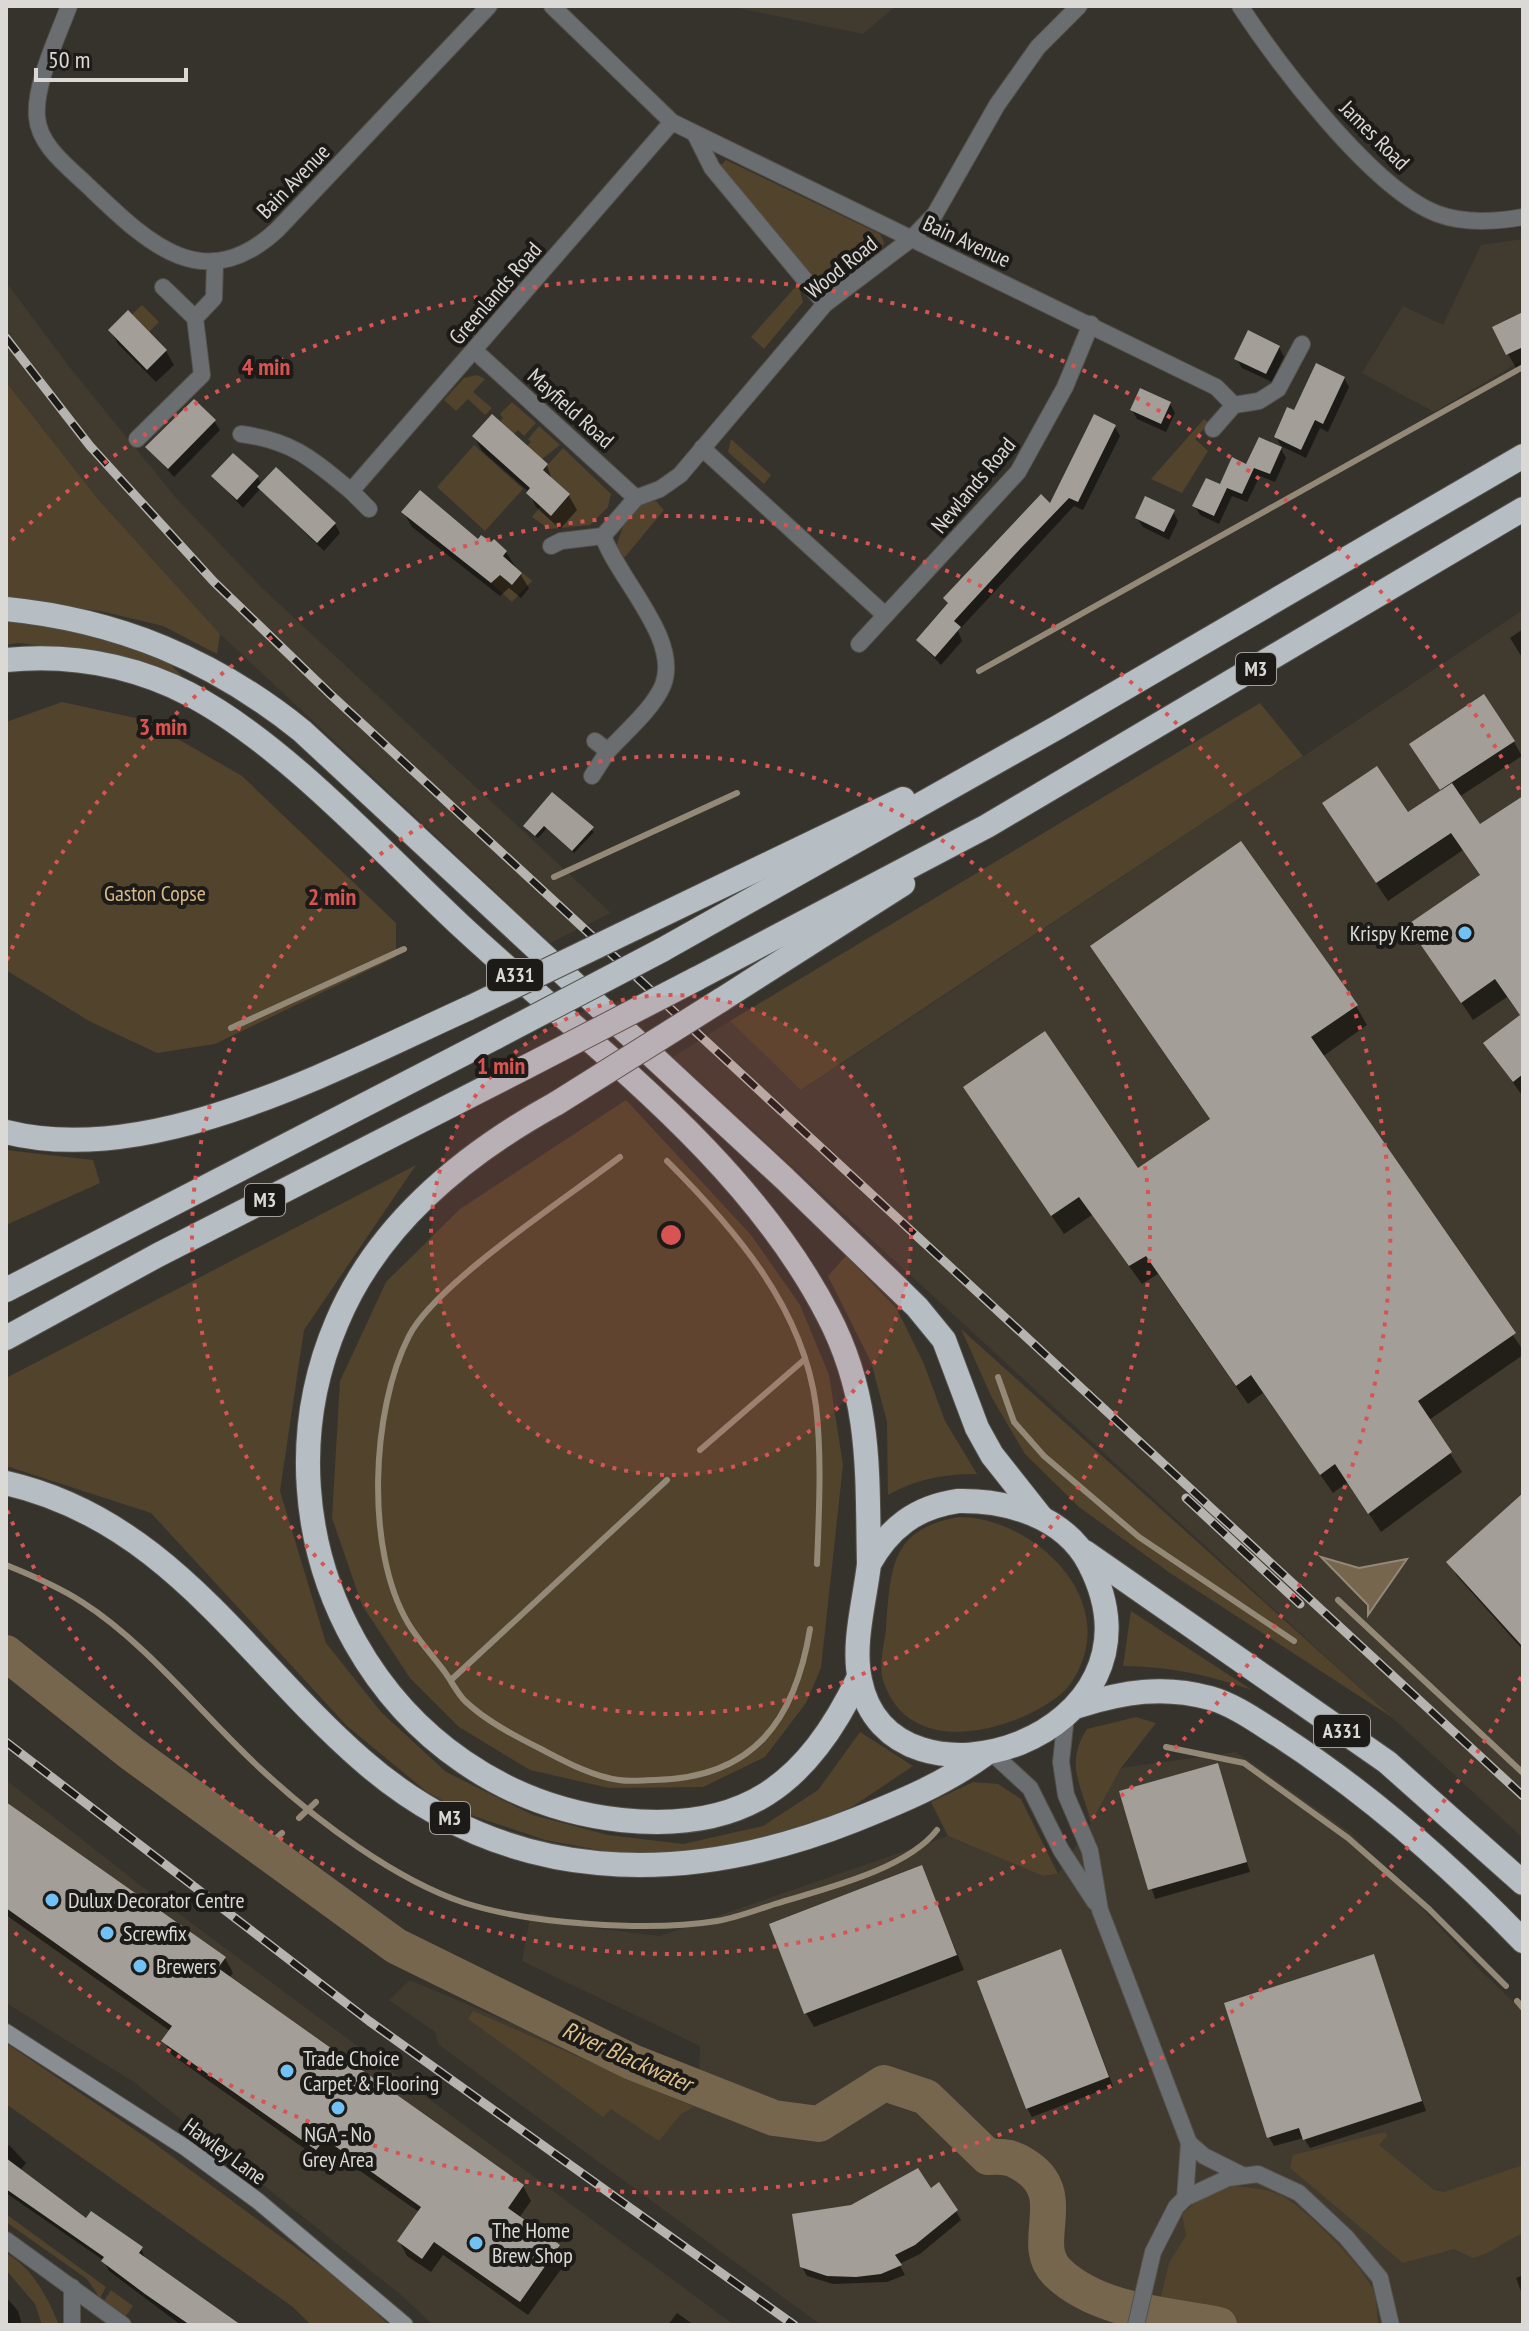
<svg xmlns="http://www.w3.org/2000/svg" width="1529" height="2331" font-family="'PT Sans Narrow',sans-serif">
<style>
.built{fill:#413a2f}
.green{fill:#51432c}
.water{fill:#76664d;stroke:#948876;stroke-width:2}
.shadow{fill:#0007}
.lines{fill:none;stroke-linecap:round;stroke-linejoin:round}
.stream{stroke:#948876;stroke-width:6}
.river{stroke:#76664d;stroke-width:36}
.building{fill:#a39f98}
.street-casing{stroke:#54514b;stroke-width:18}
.secondary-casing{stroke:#54514b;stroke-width:18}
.highway-casing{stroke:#54514b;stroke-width:26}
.street{stroke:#6b6e70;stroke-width:16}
.secondary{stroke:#898e92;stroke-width:16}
.highway{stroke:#b6bec3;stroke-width:24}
.rail-casing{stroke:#b6b4b0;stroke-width:9}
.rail{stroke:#1c1b18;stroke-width:6;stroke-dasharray:18;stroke-linecap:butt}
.highway-bridge-casing{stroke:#54514b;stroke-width:26;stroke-linecap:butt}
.highway-bridge{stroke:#b6bec3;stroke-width:24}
.ring{fill:none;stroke:#d75453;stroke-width:4;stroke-dasharray:4 8}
.poi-dot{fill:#72c1f5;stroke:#1c1b18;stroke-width:3}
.labels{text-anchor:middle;stroke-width:8;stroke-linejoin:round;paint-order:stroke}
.shield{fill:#1c1b18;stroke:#a2a09c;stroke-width:2}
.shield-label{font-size:20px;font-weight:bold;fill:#dbd9d5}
.street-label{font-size:22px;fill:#dbd9d5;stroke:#1c1b18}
.park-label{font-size:22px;fill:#d8ba8a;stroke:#1c1b18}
.poi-label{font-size:22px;fill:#dbd9d5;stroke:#1c1b18;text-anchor:start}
.water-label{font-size:24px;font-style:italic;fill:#dec08f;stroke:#1c1b18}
.centre{fill:#d75453;stroke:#1c1b18;stroke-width:4}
.ring-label{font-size:24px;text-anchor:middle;font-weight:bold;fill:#d75453;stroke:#1c1b18;stroke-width:8;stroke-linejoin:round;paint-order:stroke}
</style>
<rect width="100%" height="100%" fill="#36332d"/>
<g class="built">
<path d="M728,6H896L863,34Z"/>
<path d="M1523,239V360L1434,412L1362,373L1403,306L1443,325L1481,245Z"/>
<path d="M6,282L71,369L177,499L261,587L611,913L550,943L220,634L98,499L6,382Z"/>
<path d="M1523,610V1838L673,1057L730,1021L802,1090Z"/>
<path d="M1236,1752L1351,1833L1481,1971L1523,2011V2325H821L439,2045L435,2032L389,2000L410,1980L698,2103L700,2046L522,1961L531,1912L593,1928L660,1936L948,1836L1043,1876L1058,1874L1091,1823L1121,1768Z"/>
<path d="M6,1780L144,1888L734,2325H433L401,2295L134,2082L6,2003Z"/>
</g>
<g class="green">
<path d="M726,160L880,234L884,242L882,250L837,283L811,279L719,167Z"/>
<path d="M798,284L803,302L764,349L751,337Z"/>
<path d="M142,305L159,322L149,332L132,314Z"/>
<path d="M477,375L485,379L473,392L492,408L485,415L468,399L456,411L444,400L464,378Z"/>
<path d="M6,382L98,499L220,634L217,654L163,626L100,611L6,599Z"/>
<path d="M512,402L536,423L524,436L518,430L514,434L500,421L503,418L500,414Z"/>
<path d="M1204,419L1209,423L1195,439L1208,451L1182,493L1151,479Z"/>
<path d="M539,426L560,445L542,459L527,446L531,442L528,439Z"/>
<path d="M731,439L771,475L764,484L728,452Z"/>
<path d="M474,445L523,489L485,531L437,487Z"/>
<path d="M563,448L611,494L608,507L590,525L549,529L532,517L541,506L552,515L570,495L543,470Z"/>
<path d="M656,501L664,510L625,557L619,558L616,550C620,528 631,504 656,501Z"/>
<path d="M523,573L532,581L512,602L491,583L499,574L512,585Z"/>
<path d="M6,619L77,630L162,656L188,682L101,653L18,643L6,645Z"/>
<path d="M62,702L145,720L242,776L396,923V957L215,1044L157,1053L89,1021L6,970V722Z"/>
<path d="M1260,703L1303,756L801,1090L730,1021Z"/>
<path d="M626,1100L751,1235L800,1305L829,1375L843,1465L821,1668L806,1703L765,1757L703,1787L609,1788L530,1770L459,1727L410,1678L362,1605L332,1518L340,1381L386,1282L460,1209Z"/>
<path d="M6,1150L93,1160L100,1183L6,1225Z"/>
<path d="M416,1165L304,1330L280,1491L326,1643L381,1712L446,1772L533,1815L608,1835L683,1844L763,1826L818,1790L860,1732L913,1766L852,1807L785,1835L711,1850L620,1854L545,1840L465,1813L427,1792L347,1726L151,1513L6,1466V1378Z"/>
<path d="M846,1256L897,1309L924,1364L945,1421L977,1474C944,1474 917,1479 888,1495L887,1422L871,1362L828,1276Z"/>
<path d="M961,1329L1393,1718L1170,1573L1079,1507L1025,1454L992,1398Z"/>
<path d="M959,1517C1026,1517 1108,1586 1083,1659C1078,1674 1069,1689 1056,1698C1008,1733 910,1758 884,1683C878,1668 884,1645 886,1629C891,1570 889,1529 959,1517Z"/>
<path d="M1131,1611L1252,1690C1208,1675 1169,1666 1123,1666Z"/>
<path d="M1136,1717L1156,1723L1121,1768L1091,1823C1082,1785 1064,1765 1087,1729Z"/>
<path d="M973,1782L998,1784L1021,1799L1058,1874L1043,1876L948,1836L931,1802Z"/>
<path d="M473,2011L694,2107L681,2114L659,2141L611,2109L603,2117L468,2019Z"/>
<path d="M6,2043L147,2138L349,2287L389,2325H311L293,2307L6,2104Z"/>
<path d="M1385,2132L1387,2136L1379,2145L1434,2190L1444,2192L1523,2165V2234C1502,2241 1496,2252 1473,2258L1454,2249L1403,2263L1290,2168L1293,2155Z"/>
<path d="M1234,2186C1251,2188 1267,2188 1282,2196C1305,2208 1368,2270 1375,2294C1377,2304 1377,2315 1378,2325H1235L1158,2309L1169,2263L1186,2235L1182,2214L1204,2195Z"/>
<path d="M6,2214L106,2287L100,2298L87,2279L6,2222Z"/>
<path d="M6,2253C32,2267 48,2298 59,2325H42L35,2304L6,2270Z"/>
<path d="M111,2290L133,2306L126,2316L104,2301Z"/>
</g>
<path class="water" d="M1321,1557L1359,1568L1407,1559L1368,1615V1605Z"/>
<g class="shadow">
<path d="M1523,314V371L1519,373L1508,354Z"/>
<path d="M110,330L166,351L174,365L156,382L118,344Z"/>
<path d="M1279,347L1284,357L1272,382L1242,368L1236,358Z"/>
<path d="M1344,378L1349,387L1328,432L1320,428L1306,458L1281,446L1276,437L1295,413Z"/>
<path d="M1170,404L1175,413L1166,432L1137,419L1132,410Z"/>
<path d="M214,421L220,430L174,477L147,447Z"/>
<path d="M1115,427L1120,436L1083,510L1074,506L958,631L962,641L941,665L918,641L1051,506Z"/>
<path d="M474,436L547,466L553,482L569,496L577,510L560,529L536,507L529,492L482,451Z"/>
<path d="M1281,449L1286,458L1275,482L1260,476L1247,502L1232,496L1219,524L1200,515L1195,506L1247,467Z"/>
<path d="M276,470L335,524L340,533L324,551L260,489L243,508L214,477H257L262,485Z"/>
<path d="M1173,512L1178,521L1169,540L1143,527L1137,518Z"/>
<path d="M404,513L506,552L529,588L521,598L509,588L500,596L412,527Z"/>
<path d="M1523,629V659L1510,638Z"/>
<path d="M1514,742L1522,756L1459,797L1480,827L1523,798V1097L1486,1043L1521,1016L1507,997L1473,1020L1410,926L1481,877L1463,850L1388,901L1335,822L1407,815L1442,792L1420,758Z"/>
<path d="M552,795L594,832L574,853L547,828L538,838L527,830Z"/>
<path d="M1104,966L1356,1006L1367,1025L1322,1057L1523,1350V1355L1429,1420L1462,1472L1381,1532L1348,1482L1333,1493L1263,1393L1248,1404L1158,1274L1142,1284L1092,1215L1064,1234L977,1107L1138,1170L1211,1121Z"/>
<path d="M1523,1495V1650L1457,1576L1449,1562Z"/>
<path d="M1217,1765L1250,1872L1155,1899L1122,1793Z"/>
<path d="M6,1804L225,1958L233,1973L229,1978L523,2186L531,2201L519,2218L559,2247L567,2261L528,2315L443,2255L431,2272L407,2256L399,2241L419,2212L333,2152L325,2163L172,2055L164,2041L170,2031L6,1915Z"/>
<path d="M921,1867L964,1970L814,2027L806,2013Z"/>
<path d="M1373,1957L1426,2111L1310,2148L1304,2138L1274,2146L1269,2137Z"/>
<path d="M1065,1960L1113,2086L1032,2117L1027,2108Z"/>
<path d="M9,2145L26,2163L20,2171L86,2221L141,2249L146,2260L238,2325H181L109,2271L103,2260L6,2193V2148Z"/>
<path d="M930,2190L956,2211L961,2220L920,2254L899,2264L905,2275L887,2282L833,2284L807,2276L802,2267Z"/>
<path d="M1523,2275V2297L1516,2278Z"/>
<path d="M6,2297L18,2311L22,2325H6Z"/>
<path d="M677,2313L694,2325H668Z"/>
</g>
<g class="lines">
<g class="stream">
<path d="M979,671L1523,367"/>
<path d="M554,877L737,793"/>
<path d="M231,1028L404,949"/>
<path d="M620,1157C568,1197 436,1283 409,1336C371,1410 365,1550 408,1623C418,1640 432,1655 444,1671C451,1680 457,1693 465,1701C486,1721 515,1736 541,1749C564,1761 593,1777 619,1780C631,1782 644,1780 655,1780C754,1778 795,1720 810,1629"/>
<path d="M667,1161C734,1228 803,1307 816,1406C822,1458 819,1511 817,1564"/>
<path d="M998,1377L1014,1422L1044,1456L1139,1537L1294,1641"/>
<path d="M700,1450L804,1360"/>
<path d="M6,1565C31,1575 59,1587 82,1602C148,1644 205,1718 263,1771C316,1820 395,1880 465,1903C530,1924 649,1932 717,1921C736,1918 756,1910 775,1904C823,1889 906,1870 937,1830"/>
<path d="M1338,1600L1523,1773"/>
<path d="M451,1680L667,1480"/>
<path d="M1166,1747L1244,1763L1348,1838L1429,1909L1506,1986"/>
<path d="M299,1818L316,1802"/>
<path d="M263,1850L282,1833"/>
<path d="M1517,2001L1523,2008"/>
</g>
<path class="river" d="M6,1653L130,1752L396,1946L632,2062L774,2118L819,2124L884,2083L926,2097L988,2157C1005,2156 1013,2157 1027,2167C1071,2197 1028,2243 1057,2272C1098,2312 1166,2314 1219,2325"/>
</g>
<g class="building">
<path d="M128,310L167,350L147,370L108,330Z"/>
<path d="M1523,312V347L1506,355L1492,327Z"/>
<path d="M1248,330L1280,346L1266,374L1234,359Z"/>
<path d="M1316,363L1345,377L1323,424L1315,420L1301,450L1274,437L1287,407L1294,410Z"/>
<path d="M1140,388L1171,402L1161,424L1130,410Z"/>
<path d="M194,399L216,420L168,469L145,447Z"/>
<path d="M492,414L548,464L543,470L570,494L551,516L526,493L530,488L472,436Z"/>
<path d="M1094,414L1116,425L1078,502L1069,498L1021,548L954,621L961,627L935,657L916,640L948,603L943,598L1041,494L1050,503Z"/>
<path d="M1259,437L1282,447L1270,474L1254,468L1242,494L1227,488L1214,516L1192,506L1206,478L1220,484L1232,457L1246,464Z"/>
<path d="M233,453L259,476L237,500L211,476Z"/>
<path d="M276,467L336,523L317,543L257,487Z"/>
<path d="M420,490L478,539L481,535L491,542L494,539L507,551L503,556L522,573L512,585L500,575L491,583L401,512Z"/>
<path d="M1145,496L1175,510L1164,532L1135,518Z"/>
<path d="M1484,694L1515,741L1440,790L1409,744Z"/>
<path d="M1377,766L1408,812L1452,783L1480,824L1523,796V1074L1513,1082L1483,1043L1520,1015L1495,979L1461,1003L1407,925L1480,875L1451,833L1376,883L1322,803Z"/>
<path d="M552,792L594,827L572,851L544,826L535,836L523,826Z"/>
<path d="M1241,841L1358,1005L1311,1037L1516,1333L1418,1401L1452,1452L1368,1514L1335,1464L1320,1475L1251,1375L1236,1386L1146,1256L1129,1266L1079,1197L1051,1216L963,1087L1045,1031L1138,1168L1210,1119L1090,946Z"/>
<path d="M1523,1493V1647L1446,1562Z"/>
<path d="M1218,1763L1247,1862L1148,1890L1119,1791Z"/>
<path d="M6,1802L226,1957L218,1968L524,2185L508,2208L560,2245L520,2302L434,2242L422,2259L397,2241L421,2207L325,2139L316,2150L161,2041L172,2026L6,1908Z"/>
<path d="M922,1865L957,1955L804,2014L769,1924Z"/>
<path d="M1061,1949L1109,2077L1026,2109L977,1981Z"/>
<path d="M1374,1954L1422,2101L1303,2140L1299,2128L1267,2138L1224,2003Z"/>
<path d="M6,2158L86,2218L91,2211L143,2247L139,2253L241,2325H190L145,2294L101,2261L104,2257L6,2189Z"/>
<path d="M918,2168L931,2188L939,2182L958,2210L915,2245L895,2255L902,2265L881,2274L856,2277L827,2276L800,2267L792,2214L851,2205Z"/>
</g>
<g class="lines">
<g class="street-casing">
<g id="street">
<path d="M69,6C58,36 34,85 37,117C39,145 67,166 86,184C144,239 201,300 277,230L489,6"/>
<path d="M552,6L672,122L1216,387L1234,405"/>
<path d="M1240,6C1278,64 1373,190 1438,214C1465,224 1495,222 1523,217"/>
<path d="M695,134L712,168L825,304"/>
<path d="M163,287L195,318"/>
<path d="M475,351L636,498"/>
<path d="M1213,429L1234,405L1259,401L1278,389L1302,344"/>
<path d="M241,434C293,441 312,459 351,491L672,122"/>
<path d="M137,439L202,375L195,318L214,298L215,261"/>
<path d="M702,448L885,615"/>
<path d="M351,491L369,509"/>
<path d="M551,546L561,541L603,536"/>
<path d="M859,644L1018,472L1065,387L1091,324"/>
<path d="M595,741L608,751C625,732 653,709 663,685C681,639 618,579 603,536L636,498L660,489L680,475L825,304L911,239L935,214L997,105L1038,47L1079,6"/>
<path d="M592,776L608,751"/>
<path d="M1066,1716L1061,1762L1066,1795L1090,1851L1100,1910L1189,2143L1185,2198"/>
<path d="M992,1753L1030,1788L1061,1850L1095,1902"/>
<path d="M1189,2143L1204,2156L1242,2175"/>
<path d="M6,2240L123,2325"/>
<path d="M72,2325V2287"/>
<path d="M1136,2325L1153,2252L1176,2207L1185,2198L1228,2178L1258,2174L1299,2193L1346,2237L1380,2278L1391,2325"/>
</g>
</g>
<g class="secondary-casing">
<path id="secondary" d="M6,2032L186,2148L258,2201L405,2325"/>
</g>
<g class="highway-casing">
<g id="highway">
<path d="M6,609C118,620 214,660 302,731L785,1179L917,1307L944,1340L977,1428L992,1455L1041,1517"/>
<path d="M6,660C69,654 132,665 189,694C283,743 382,852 460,925C589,1045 746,1156 828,1315C872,1399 867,1473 869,1564"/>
<path d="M635,928L903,799"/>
<path d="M662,950L1058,727L1523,456"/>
<path d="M696,979L987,826L1523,509"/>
<path d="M721,1000L903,884"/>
<path d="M557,1103C466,1153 378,1224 337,1322C244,1539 384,1794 621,1820C744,1833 807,1785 859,1677"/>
<path d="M6,1132C153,1169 336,1068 469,1008"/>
<path d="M6,1290L496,1037"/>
<path d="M6,1338L158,1255L526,1067"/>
<path d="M6,1483C168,1520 245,1658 362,1760C507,1887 684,1888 855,1820C900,1802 944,1784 984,1755"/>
<path d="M958,1501C1007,1500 1064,1516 1089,1563C1180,1738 890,1829 860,1680C852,1644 865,1600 869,1564C889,1528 916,1507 958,1501Z"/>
<path d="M1085,1552L1387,1762L1523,1883"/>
<path d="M1078,1706C1123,1692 1163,1685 1210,1698C1235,1705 1258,1722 1280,1736C1369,1794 1449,1864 1523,1941"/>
</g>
</g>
<use href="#street" class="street"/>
<use href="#secondary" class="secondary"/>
<use href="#highway" class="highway"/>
<g class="rail-casing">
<g id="rail">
<path d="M6,338L90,446L214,582L330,694L1523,1796"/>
<path d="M1186,1498L1300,1604"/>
<path d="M6,1742L369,2021L794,2325"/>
</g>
</g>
<use href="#rail" class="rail"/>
<g class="highway-bridge-casing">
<g id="highway-bridge">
<path d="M469,1008L635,928"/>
<path d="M496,1037L662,950"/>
<path d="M526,1067L696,979"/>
<path d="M557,1103L721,1000"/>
</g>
</g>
<use href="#highway-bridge" class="highway-bridge"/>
</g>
<circle cx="671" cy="1235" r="240" fill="#d75453" fill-opacity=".12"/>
<g class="ring">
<circle cx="671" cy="1235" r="240"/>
<circle cx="671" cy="1235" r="479"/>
<path d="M7 960A719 719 0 1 1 7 1510"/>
<path d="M1521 1677A958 958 0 0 1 12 1930M12 540A958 958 0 0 1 1521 793"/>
</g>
<g class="poi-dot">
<circle cx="1465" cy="933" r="8"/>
<circle cx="52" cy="1900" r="8"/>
<circle cx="107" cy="1933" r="8"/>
<circle cx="140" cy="1966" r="8"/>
<circle cx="287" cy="2071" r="8"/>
<circle cx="338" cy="2108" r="8"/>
<circle cx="476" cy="2243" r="8"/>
</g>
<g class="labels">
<g class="shield">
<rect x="1236" y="653" width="40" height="32" rx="6"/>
<rect x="487" y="959" width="56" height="32" rx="6"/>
<rect x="245" y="1184" width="40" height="32" rx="6"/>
<rect x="1314" y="1715" width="56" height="32" rx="6"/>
<rect x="430" y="1802" width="40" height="32" rx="6"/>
</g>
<g class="shield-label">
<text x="1256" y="676">M3</text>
<text x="515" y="982">A331</text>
<text x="265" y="1207">M3</text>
<text x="1342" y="1738">A331</text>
<text x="450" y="1825">M3</text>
</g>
<g class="street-label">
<text transform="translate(1375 135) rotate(45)" y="8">James Road</text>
<text transform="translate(293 181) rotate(-46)" y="8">Bain Avenue</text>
<text transform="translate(967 241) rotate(25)" y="8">Bain Avenue</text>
<text transform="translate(841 267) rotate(-39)" y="8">Wood Road</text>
<text transform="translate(495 293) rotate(-49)" y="8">Greenlands Road</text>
<text transform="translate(571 408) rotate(42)" y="8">Mayfield Road</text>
<text transform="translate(973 485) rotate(-50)" y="8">Newlands Road</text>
<text transform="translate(225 2151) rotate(36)" y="8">Hawley Lane</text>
</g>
<g class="park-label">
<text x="155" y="901">Gaston Copse</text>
</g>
<g class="poi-label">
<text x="1449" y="941" text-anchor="end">Krispy Kreme</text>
<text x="68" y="1908">Dulux Decorator Centre</text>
<text x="123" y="1941">Screwfix</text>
<text x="156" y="1974">Brewers</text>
<text x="303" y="2066">Trade Choice<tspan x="303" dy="25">Carpet &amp; Flooring</tspan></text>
<text x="338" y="2142" text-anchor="middle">NGA - No<tspan x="338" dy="25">Grey Area</tspan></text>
<text x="492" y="2238">The Home<tspan x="492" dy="25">Brew Shop</tspan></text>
</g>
<g class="water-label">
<text transform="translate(627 2057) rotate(24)" y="8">River Blackwater</text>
</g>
</g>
<circle cx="671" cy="1235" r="12" class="centre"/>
<g class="ring-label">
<text x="266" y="375">4 min</text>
<text x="163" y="735">3 min</text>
<text x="332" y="905">2 min</text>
<text x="501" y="1074">1 min</text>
</g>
<rect width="1529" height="2331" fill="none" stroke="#dbd9d5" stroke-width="16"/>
<path d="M36 68v12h150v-12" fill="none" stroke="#dbd9d5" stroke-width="4"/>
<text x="48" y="68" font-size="24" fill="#dbd9d5" stroke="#1c1b18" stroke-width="6" paint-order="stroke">50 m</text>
</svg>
